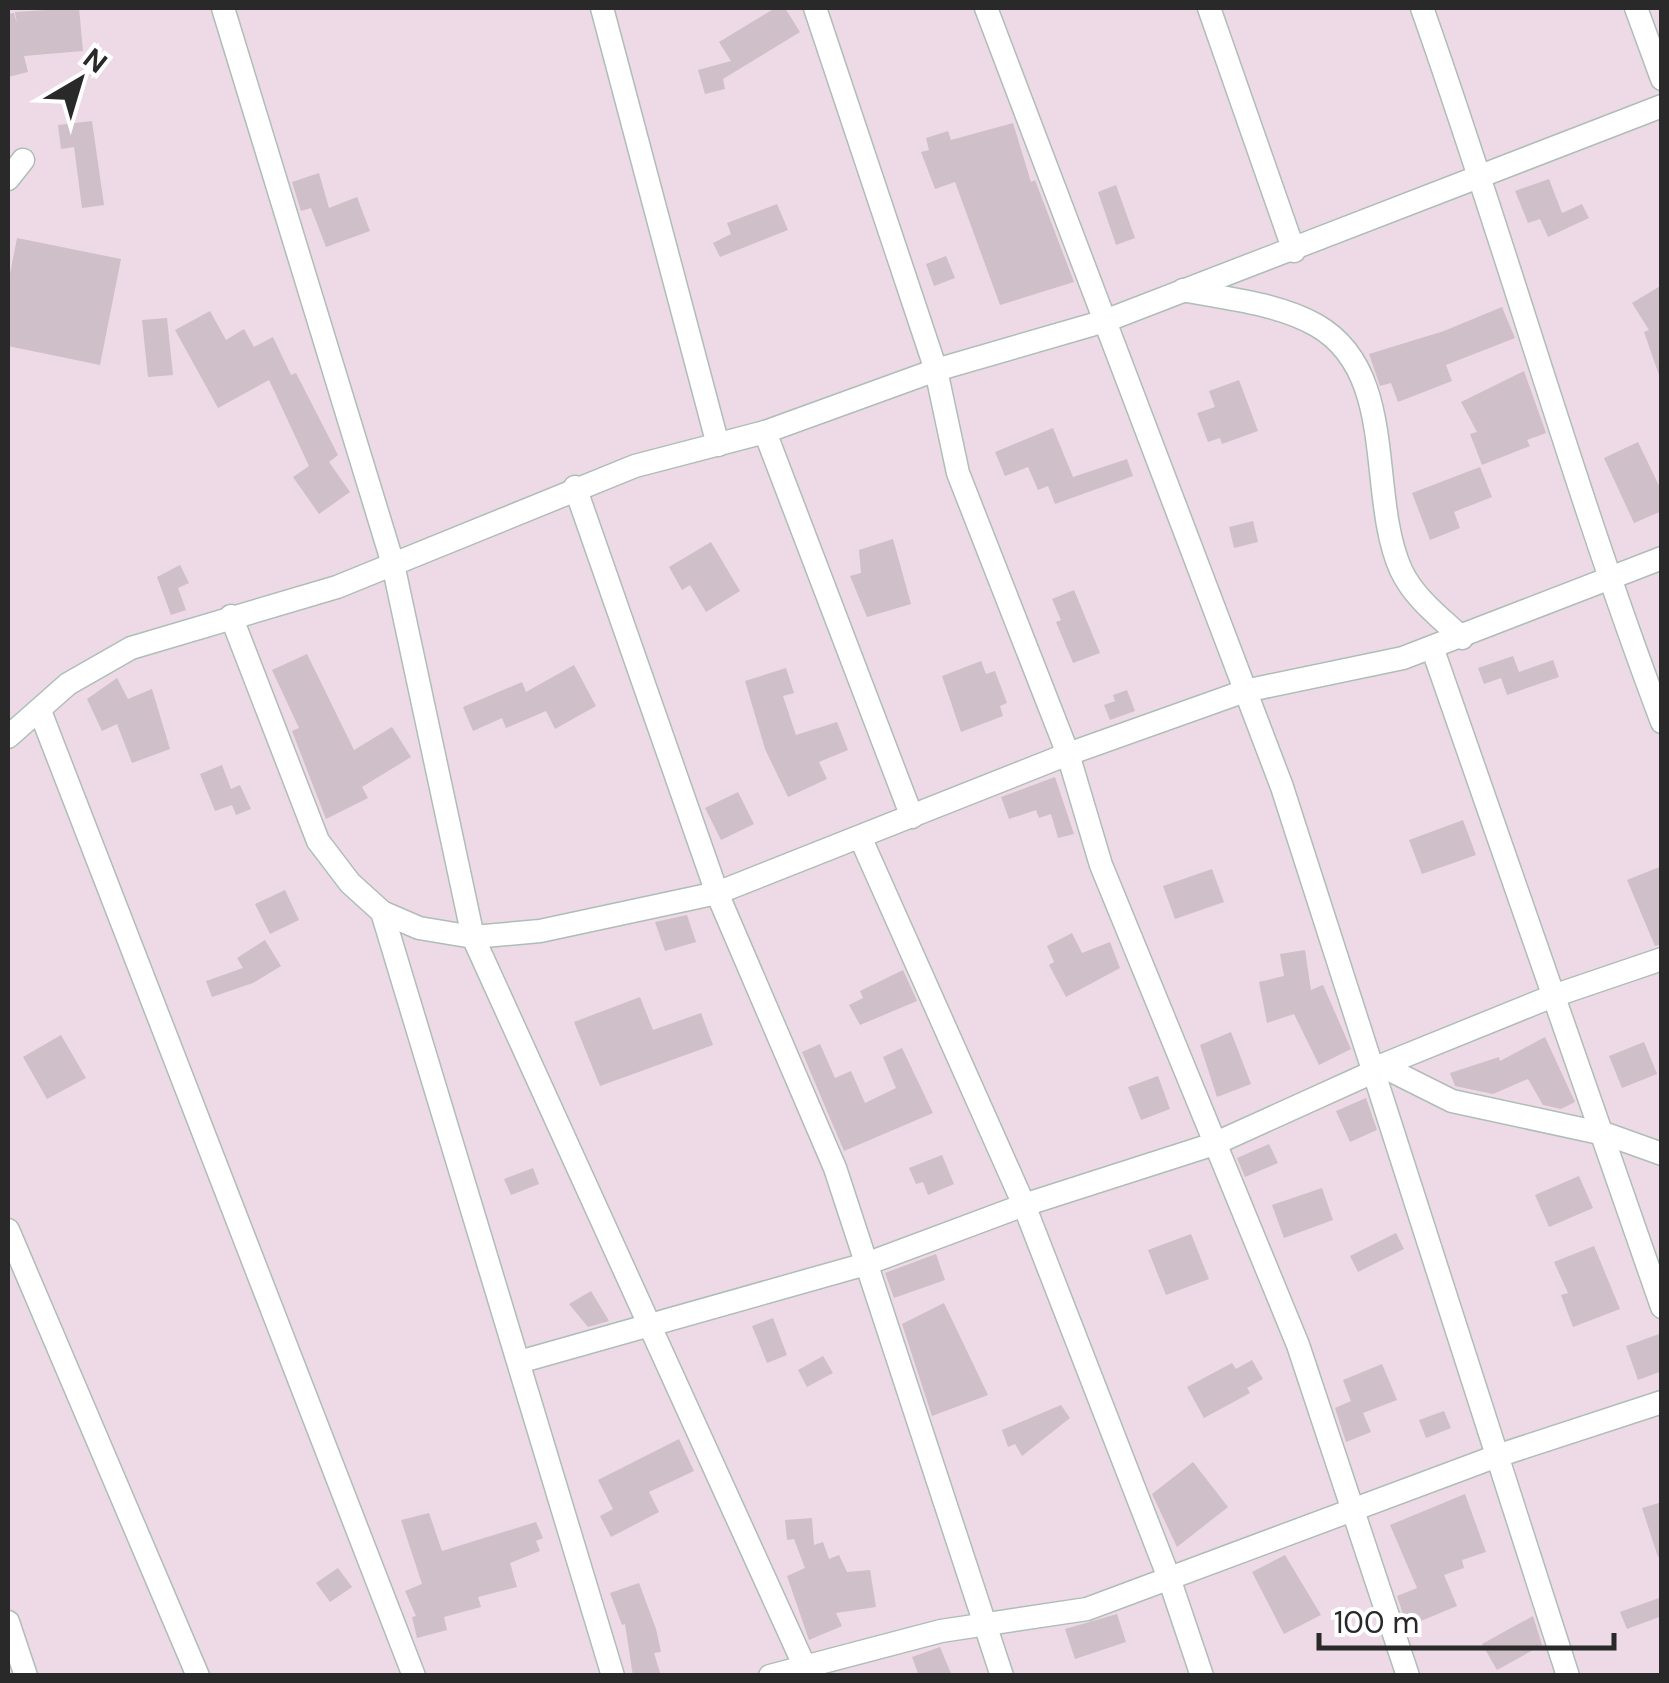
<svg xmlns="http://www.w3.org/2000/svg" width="1669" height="1683" font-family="'DM Sans',sans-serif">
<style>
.building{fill:#cebfc8}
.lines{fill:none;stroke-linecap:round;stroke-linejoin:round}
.street-casing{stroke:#aebeb7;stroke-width:25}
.street{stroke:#fff;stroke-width:22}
</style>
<rect width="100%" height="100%" fill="#eddae6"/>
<g class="building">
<path d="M79,8L83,51L24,56L28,72L8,77V14L14,13L17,24L15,12Z"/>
<path d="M775,8H785L800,32L723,79L725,89L705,94L698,70L731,61L719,42Z"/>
<path d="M92,121L104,205L82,208L74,147L61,149L58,125Z"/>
<path d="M1013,123L1031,182L1035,180L1074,282L1000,305L955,182L935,189L921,152L929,150L926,138L948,131L951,140Z"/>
<path d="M319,173L329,208L357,197L370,231L326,247L311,208L301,211L292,182Z"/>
<path d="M1549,179L1562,213L1582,204L1589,218L1548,237L1540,219L1528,223L1515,191Z"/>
<path d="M1116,185L1135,238L1116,245L1098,192Z"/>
<path d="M777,204L788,230L720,257L713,243L731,234L727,223Z"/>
<path d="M17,238L121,259L100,365L8,346V284Z"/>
<path d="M946,256L955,278L934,286L926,264Z"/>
<path d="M1662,285V375H1659L1644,332L1649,330L1632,303Z"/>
<path d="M1502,307L1515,338L1446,365L1452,381L1398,402L1391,383L1380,386L1369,354L1444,331Z"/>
<path d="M210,311L226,340L244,329L254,347L273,337L291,375L296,373L338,455L329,462L350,492L319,514L293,477L309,466L269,380L218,408L175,330Z"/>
<path d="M167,318L173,375L148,377L142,320Z"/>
<path d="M1524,371L1546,433L1527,440L1530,446L1482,465L1470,434L1477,432L1461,402Z"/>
<path d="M1239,380L1258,431L1222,444L1220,438L1208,442L1197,413L1215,407L1209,391Z"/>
<path d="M1053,428L1073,477L1127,459L1133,476L1055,504L1048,486L1038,490L1028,467L1005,476L995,452Z"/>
<path d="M1638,442L1662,492V511L1634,523L1604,458Z"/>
<path d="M1480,467L1492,497L1454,512L1460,528L1430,540L1412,493Z"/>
<path d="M1253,521L1258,542L1234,548L1229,527Z"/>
<path d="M893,539L911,604L867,617L850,576L861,573L859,550Z"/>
<path d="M711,542L740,591L706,612L690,585L682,590L669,567Z"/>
<path d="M180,565L189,583L178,588L186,610L171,615L157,577Z"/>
<path d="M1074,590L1100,653L1073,663L1056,622L1061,620L1052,599Z"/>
<path d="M307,654L354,750L392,727L411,757L362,787L368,798L326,819L292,731L299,728L272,670Z"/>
<path d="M1513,656L1519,672L1553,660L1559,677L1507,695L1501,678L1484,684L1478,668Z"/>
<path d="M981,661L986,674L995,671L1007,703L1000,706L1003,716L961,732L942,676Z"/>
<path d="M574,665L596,706L555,729L546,711L506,728L502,718L473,731L463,707L522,682L526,692Z"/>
<path d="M786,668L794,693L783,696L796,735L837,722L848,750L819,762L827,779L788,797L765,749L745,681Z"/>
<path d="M117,678L128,699L152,689L170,749L132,763L117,724L102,731L87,699Z"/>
<path d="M1127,690L1135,711L1110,720L1104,705L1115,701L1113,695Z"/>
<path d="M222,765L231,789L240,785L251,809L236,815L232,805L215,811L200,774Z"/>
<path d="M1055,777L1074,834L1058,838L1051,814L1039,818L1036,810L1009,819L1001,797Z"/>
<path d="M738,792L754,824L721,840L705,808Z"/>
<path d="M1463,820L1476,855L1422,874L1409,840Z"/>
<path d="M1662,866V944L1655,946L1627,880Z"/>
<path d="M1212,869L1224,902L1175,919L1163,886Z"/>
<path d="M285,890L299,920L270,934L255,904Z"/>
<path d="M687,915L696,942L665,951L655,922Z"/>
<path d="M1072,933L1082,953L1110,942L1120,968L1066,997L1049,965L1054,962L1047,946Z"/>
<path d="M265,940L281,966L253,983L212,997L206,981L243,968L237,958Z"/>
<path d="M1305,950L1311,990L1323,985L1351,1049L1319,1065L1294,1014L1267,1023L1259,982L1284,976L1280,954Z"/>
<path d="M903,970L917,1001L860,1025L849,1005L863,998L860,991Z"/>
<path d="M640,997L653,1030L701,1013L713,1045L600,1086L574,1022Z"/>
<path d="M1231,1032L1251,1084L1217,1097L1200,1045Z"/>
<path d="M61,1035L86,1078L47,1099L23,1057Z"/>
<path d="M1545,1037L1575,1102L1561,1109L1543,1105L1528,1079L1493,1094L1455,1086L1450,1073L1499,1057L1500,1061Z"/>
<path d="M1644,1042L1657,1074L1622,1088L1609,1056Z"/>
<path d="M820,1044L835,1078L851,1071L865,1103L896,1088L883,1057L902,1048L933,1113L844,1151L802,1052Z"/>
<path d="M1158,1076L1170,1109L1141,1120L1128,1087Z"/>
<path d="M1366,1098L1377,1130L1350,1142L1336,1111Z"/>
<path d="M1269,1144L1278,1163L1245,1177L1237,1158Z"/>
<path d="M942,1155L954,1184L928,1195L923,1182L916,1184L909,1168Z"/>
<path d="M533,1168L539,1184L511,1195L504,1179Z"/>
<path d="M1579,1176L1593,1208L1549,1227L1535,1195Z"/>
<path d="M1322,1188L1333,1220L1284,1238L1272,1205Z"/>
<path d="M1396,1233L1404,1249L1358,1272L1350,1256Z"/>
<path d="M1191,1234L1209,1279L1166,1295L1148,1250Z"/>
<path d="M1594,1246L1620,1309L1573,1327L1561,1295L1568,1293L1554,1262Z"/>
<path d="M936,1254L945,1280L894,1298L885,1273Z"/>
<path d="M591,1291L609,1321L588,1327L569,1304Z"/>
<path d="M944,1303L988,1395L932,1416L902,1324Z"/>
<path d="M773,1318L787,1355L767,1363L752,1326Z"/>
<path d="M1662,1333V1371L1638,1380L1626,1346Z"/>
<path d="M823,1356L833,1373L807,1387L798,1370Z"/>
<path d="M1252,1360L1263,1379L1247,1388L1250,1393L1204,1418L1187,1387L1232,1363L1236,1369Z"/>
<path d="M1382,1364L1397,1400L1363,1413L1371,1432L1346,1442L1335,1408L1351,1401L1343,1380Z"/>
<path d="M1061,1405L1070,1418L1022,1456L1015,1444L1008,1447L1002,1430Z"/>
<path d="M1444,1411L1451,1428L1426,1438L1419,1420Z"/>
<path d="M679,1439L694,1471L649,1492L659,1512L611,1537L600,1516L613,1509L598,1480Z"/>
<path d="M1193,1462L1228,1507L1177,1547L1152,1494Z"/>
<path d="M1465,1494L1486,1552L1462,1560L1464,1568L1444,1575L1457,1606L1416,1623L1412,1613L1404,1617L1397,1596L1417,1588L1390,1525Z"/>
<path d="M1662,1502V1556L1658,1557L1642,1508Z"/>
<path d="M429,1513L442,1551L536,1522L543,1538L536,1541L540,1551L510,1563L517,1587L478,1597L481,1607L444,1617L447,1630L417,1638L412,1617L416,1616L405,1591L422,1584L401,1520Z"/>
<path d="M812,1518L814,1545L823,1542L829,1559L839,1555L847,1572L870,1570L876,1607L836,1613L842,1626L809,1640L787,1576L805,1568L794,1539L787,1540L785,1520Z"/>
<path d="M1285,1555L1321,1615L1284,1634L1252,1572Z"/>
<path d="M338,1568L352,1587L330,1602L316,1583Z"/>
<path d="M639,1583L656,1629L661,1652L654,1653L661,1676H633L625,1624L622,1625L610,1593Z"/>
<path d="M1662,1597V1616L1627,1629L1620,1612Z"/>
<path d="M1117,1614L1126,1642L1075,1659L1065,1629Z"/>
<path d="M1533,1616L1542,1645L1497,1670L1482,1644Z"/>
<path d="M940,1647L952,1676H919L912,1657Z"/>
</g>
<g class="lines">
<g class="street-casing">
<g id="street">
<path d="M223,8L393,564L473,937L809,1676"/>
<path d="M602,8L718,445"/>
<path d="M815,8L936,370L958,473L1068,754L1245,691L1403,658L1662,558"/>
<path d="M986,8L1282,787L1568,1676"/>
<path d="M1209,8L1294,251"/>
<path d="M1422,8C1506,245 1573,487 1662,722"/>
<path d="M1636,8L1662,79"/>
<path d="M8,179L23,160"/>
<path d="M1183,290C1227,299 1277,303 1316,325C1399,372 1367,494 1401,570C1414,598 1440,617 1462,638"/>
<path d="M765,432L912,817"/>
<path d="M575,487L717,893L835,1168L1002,1676"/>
<path d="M231,616L318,841L350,883L382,912L419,928L473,937L540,931L717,893L1068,754L1101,865L1298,1345L1408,1676"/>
<path d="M1432,647L1662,1307"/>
<path d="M40,711L414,1676"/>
<path d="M8,737L68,684L131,648L337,587L635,466L765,432L936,370L1105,321L1662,106"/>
<path d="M861,839L1024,1205L1169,1578L1202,1676"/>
<path d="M382,912L613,1676"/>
<path d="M1380,1066L1553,996L1662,959"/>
<path d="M8,1230L198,1676"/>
<path d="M519,1362L866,1264L1024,1205L1214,1144L1384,1067L1452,1101L1609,1135L1662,1154"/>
<path d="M8,1622L26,1676"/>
<path d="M770,1676L941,1631L1087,1609L1497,1456L1662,1402"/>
</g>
</g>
<use href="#street" class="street"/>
</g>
<rect width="1669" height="1683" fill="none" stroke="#292929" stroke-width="20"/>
<g transform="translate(80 80) rotate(38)" stroke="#ffffff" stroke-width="8" paint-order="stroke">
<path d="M0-8L18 38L0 25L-18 38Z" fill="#292929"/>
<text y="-15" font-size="28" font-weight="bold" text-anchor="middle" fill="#292929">N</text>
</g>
<path d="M1319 1633v15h295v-15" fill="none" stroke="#292929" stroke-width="5"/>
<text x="1334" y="1633" font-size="30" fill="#292929" stroke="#ffffff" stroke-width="8" paint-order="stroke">100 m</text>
</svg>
